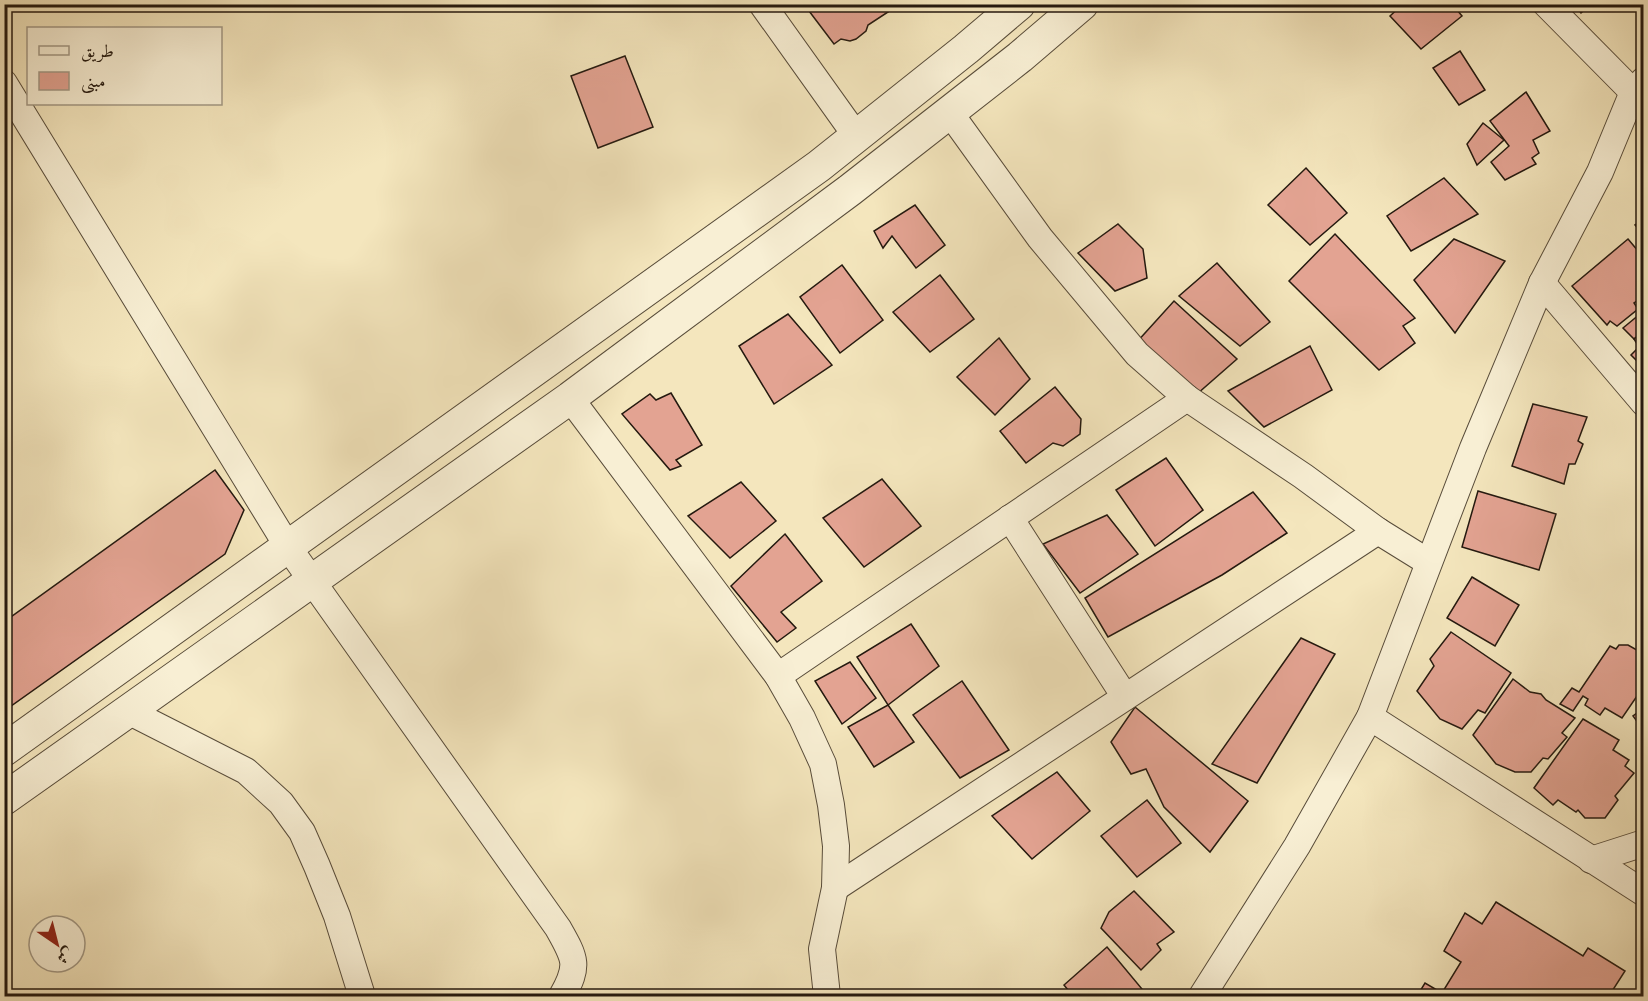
<svg xmlns="http://www.w3.org/2000/svg" width="1648" height="1001" font-family="'IM FELL Double Pica',Amiri,serif">
<style>
.building{fill:#e3a392;stroke:#24190f;stroke-width:1.5}
.lines{fill:none;stroke-linecap:round;stroke-linejoin:round}
.minor-casing{stroke:#584c3a;stroke-width:28}
.tertiary-casing{stroke:#584c3a;stroke-width:34}
.minor{stroke:#f8efd4;stroke-width:26}
.tertiary{stroke:#f8efd4;stroke-width:32}
</style>
<rect width="100%" height="100%" fill="#f4e6bd"/>
<filter id="stains"><feTurbulence type="fractalNoise" baseFrequency=".00333" numOctaves="4"/><feColorMatrix values="0 0 0 0 .2 0 0 0 0 .09 0 0 0 0 .02 0 0 0 .5 -.17"/></filter>
<radialGradient id="worn" r=".72"><stop offset=".6" stop-color="#630" stop-opacity="0"/><stop offset="1" stop-color="#630" stop-opacity=".3"/></radialGradient>
<g class="building">
<path d="M809,4H890L885,8L888,12L868,25L866,31L856,39L850,41L841,39L834,44L806,7Z"/>
<path d="M1355,4H1367L1360,11Z"/>
<path d="M1403,4H1452L1462,16L1421,49L1390,16Z"/>
<path d="M1574,4H1591L1581,13Z"/>
<path d="M1460,51L1485,90L1459,105L1433,68Z"/>
<path d="M625,56L653,127L598,148L571,76Z"/>
<path d="M1526,92L1550,131L1533,140L1539,153L1532,158L1536,164L1505,180L1491,162L1509,146L1490,121Z"/>
<path d="M1483,123L1504,140L1477,165L1467,144Z"/>
<path d="M1306,168L1347,213L1310,245L1268,205Z"/>
<path d="M1444,178L1478,214L1411,251L1387,216Z"/>
<path d="M915,205L945,245L916,268L892,236L883,248L874,231Z"/>
<path d="M1644,219V236L1635,225Z"/>
<path d="M1118,224L1143,249L1147,278L1115,291L1078,253Z"/>
<path d="M1335,234L1415,318L1403,326L1415,343L1379,370L1289,281Z"/>
<path d="M1454,239L1505,261L1455,333L1414,280Z"/>
<path d="M1628,239L1644,258V296L1634,303L1638,309L1617,326L1610,321L1607,325L1572,286Z"/>
<path d="M1217,263L1270,322L1240,346L1179,296Z"/>
<path d="M842,265L883,320L840,353L800,297Z"/>
<path d="M940,275L974,319L930,352L893,312Z"/>
<path d="M1174,301L1237,359L1197,394L1136,343Z"/>
<path d="M788,314L832,365L774,404L739,346Z"/>
<path d="M1640,314L1644,318V331L1634,339L1623,328Z"/>
<path d="M1644,331V368L1631,355L1639,347L1634,339Z"/>
<path d="M999,338L1030,379L995,415L957,377Z"/>
<path d="M1310,346L1332,390L1264,427L1228,391Z"/>
<path d="M1055,387L1081,419L1080,434L1063,446L1053,443L1026,463L1000,431Z"/>
<path d="M671,393L702,445L676,460L681,466L670,470L622,414L650,394L656,400Z"/>
<path d="M1533,404L1587,417L1578,441L1583,444L1575,464H1569L1564,484L1512,466Z"/>
<path d="M1166,458L1203,510L1155,546L1116,490Z"/>
<path d="M215,470L244,510L225,554L4,711V622Z"/>
<path d="M882,479L921,526L864,567L823,518Z"/>
<path d="M741,482L776,521L730,558L688,516Z"/>
<path d="M1478,491L1556,514L1539,570L1462,547Z"/>
<path d="M1253,492L1287,533L1222,575L1108,637L1085,598Z"/>
<path d="M1107,515L1138,554L1080,593L1043,544Z"/>
<path d="M785,534L822,581L781,612L796,628L777,642L731,586Z"/>
<path d="M1472,577L1519,605L1495,646L1447,618Z"/>
<path d="M911,624L939,666L888,705L857,657Z"/>
<path d="M1451,632L1511,673L1485,713L1478,710L1462,729L1440,719L1417,691L1434,666L1430,659Z"/>
<path d="M1301,638L1335,654L1257,783L1212,764Z"/>
<path d="M1619,645H1628L1644,654V691L1637,696L1622,718L1605,708L1600,715L1585,705L1588,699L1583,696L1573,711L1560,704L1572,688L1579,692L1610,646L1616,649Z"/>
<path d="M850,662L876,698L842,724L815,681Z"/>
<path d="M1513,679L1530,692L1541,694L1546,700L1575,718L1562,733L1567,737L1548,759L1543,758L1531,772H1515L1496,764L1473,735Z"/>
<path d="M962,681L1009,750L960,778L913,715Z"/>
<path d="M888,705L914,742L874,767L848,727Z"/>
<path d="M1135,707L1248,801L1210,852L1164,807L1146,769L1131,774L1111,742Z"/>
<path d="M1644,708V731L1633,716Z"/>
<path d="M1583,719L1619,740L1613,750L1629,760L1625,766L1634,773L1615,796L1618,800L1605,818H1585L1578,810L1576,812L1558,800L1553,805L1534,788Z"/>
<path d="M1057,772L1090,811L1032,859L992,816Z"/>
<path d="M1147,800L1181,843L1137,877L1101,836Z"/>
<path d="M1134,891L1174,932L1157,944L1161,950L1141,970L1101,928L1109,912Z"/>
<path d="M1496,902L1583,956L1588,948L1625,971L1609,996H1417L1425,983L1442,993L1461,962L1444,951L1465,913L1482,924Z"/>
<path d="M1107,947L1142,989L1131,996H1073L1064,985Z"/>
</g>
<g class="lines">
<g class="minor-casing">
<g id="minor">
<path d="M762,4L857,137"/>
<path d="M1546,4L1633,92L1644,100"/>
<path d="M4,83L288,547L558,928C575,958 580,965 562,996"/>
<path d="M950,113L1040,238L1137,354L1187,398L1303,476L1378,531L1428,562"/>
<path d="M1542,283L1644,403"/>
<path d="M570,398L778,676L802,718L823,764L831,805L836,846L835,888L822,949L827,996"/>
<path d="M1010,518L1125,697"/>
<path d="M778,676L1187,398"/>
<path d="M128,711L246,771L281,803L302,832L317,866L337,916L362,996"/>
<path d="M1370,717L1473,448L1542,283L1600,172L1633,92L1644,80"/>
<path d="M1591,860L1644,843"/>
<path d="M835,888L1378,531"/>
<path d="M1202,996L1297,846L1370,717L1644,893"/>
</g>
</g>
<g class="tertiary-casing">
<g id="tertiary">
<path d="M4,750L819,166L966,49L1019,4"/>
<path d="M4,799L570,398L850,190L1020,57L1082,4"/>
</g>
</g>
<use href="#minor" class="minor"/>
<use href="#tertiary" class="tertiary"/>
</g>
<rect width="1648" height="1001" fill="none" stroke="#f4e6bd" stroke-width="24"/>
<rect x="6" y="6" width="1636" height="989" fill="none" stroke="#24190f" stroke-width="3"/>
<rect x="12" y="12" width="1624" height="977" fill="none" stroke="#24190f" stroke-width="1.5"/>
<rect x="27" y="27" width="195" height="78" fill="#f8efd4" stroke="#a39985" stroke-width="1.5"/>
<rect x="39" y="46" width="30" height="9" fill="#f8efd4" stroke="#a39985" stroke-width="1.5"/>
<text x="81" y="57" font-size="18" fill="#24190f">طريق</text>
<rect x="39" y="72" width="30" height="18" fill="#e3a392" stroke="#a39985" stroke-width="1.5"/>
<text x="81" y="87" font-size="18" fill="#24190f">مبنى</text>
<g transform="translate(57 944) rotate(145)"><circle r="28" fill="#f8efd4" stroke="#a39985" stroke-width="1.5"/>
<path d="M0-4.5L10 22L0 15L-10 22Z" fill="#8f2418"/>
<text y="-9" font-size="16" font-weight="bold" text-anchor="middle" fill="#24190f">ش</text>
</g>
<rect width="100%" height="100%" filter="url(#stains)"/>
<rect width="100%" height="100%" fill="url(#worn)"/>
</svg>
